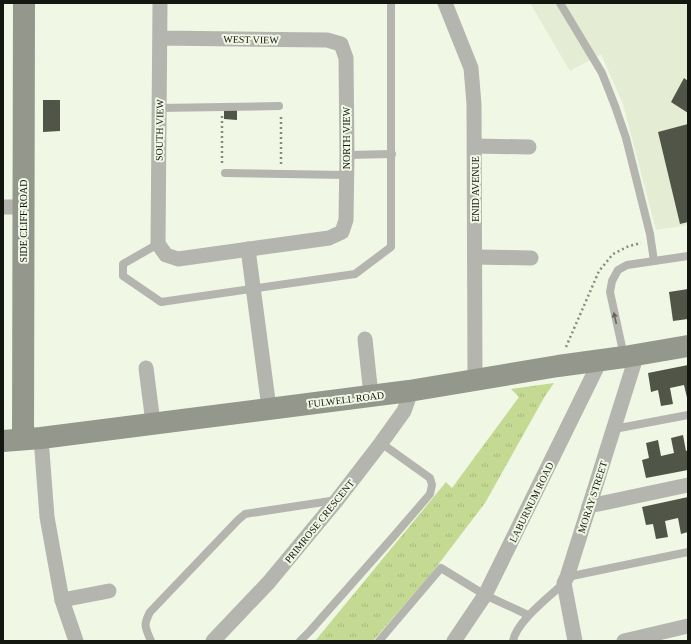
<svg xmlns="http://www.w3.org/2000/svg" width="691" height="644" font-family="Georgia,serif">
<style>
.built{fill:#e4ecd3}
.grass{fill:url(#grass-tufts)}
.building{fill:#515547}
.lines{fill:none;stroke-linecap:round;stroke-linejoin:round}
.path{stroke:#878b7e;stroke-width:2.5;stroke-dasharray:2 3;stroke-linecap:butt}
.lane{stroke:#b3b5ae;stroke-width:8}
.street{stroke:#b3b5ae;stroke-width:15}
.secondary{stroke:#93978c;stroke-width:22}
.oneway{fill:#64665f}
.labels{text-anchor:middle;stroke-width:4;stroke-linejoin:round;paint-order:stroke}
.street-label{font-size:10px;fill:#141610;stroke:#f1f7e5}
</style>
<defs>
<pattern id="grass-tufts" width="24" height="20" patternUnits="userSpaceOnUse"><rect width="24" height="20" fill="#c4da92"/><path d="M3 7l-1-3M5 7V3M7 7l1-3M15 17l-1-3M17 17v-4M19 17l1-3" fill="none" stroke="#a8ba7d"/></pattern>
</defs>
<rect width="100%" height="100%" fill="#f1f7e5"/>
<path class="built" d="M530,3H688V225L656,230L623,104L601,54L570,71Z"/>
<path class="grass" d="M554,383L545,396L485,503L431,574L373,641H315L446,482L452,488L519,397L511,389Z"/>
<g class="building">
<path d="M684,78L688,81V113L671,102Z"/>
<path d="M43,100H60V131L43,132Z"/>
<path d="M224,110H237V120L224,119Z"/>
<path d="M688,124V222L680,224L658,132Z"/>
<path d="M688,289V319L673,321L669,292Z"/>
<path d="M688,365V402L684,385L670,388L673,404L661,406L658,390L651,392L648,373Z"/>
<path d="M683,435L686,451L688,450V470L646,478L642,460L649,458L646,443L658,440L661,456L674,453L671,438Z"/>
<path d="M688,497V532L681,534L678,518L665,521L668,537L656,539L653,524L646,525L642,507Z"/>
</g>
<g class="lines">
<g class="path">
<path d="M222,116V165"/>
<path d="M281,164V115"/>
<path d="M566,347L599,271L613,254L629,246L641,243"/>
</g>
<g class="lane">
<path d="M560,3L602,73L615,106L626,138L650,234L654,261"/>
<path d="M159,108L279,106"/>
<path d="M347,155L392,154"/>
<path d="M225,173L346,175"/>
<path d="M158,244L123,264V276L161,302L355,274L391,247V3"/>
<path d="M624,356L610,292L612,281L618,270L627,265L688,256"/>
<path d="M614,429L688,415"/>
<path d="M567,577L688,552"/>
<path d="M151,641C145,627 143,625 150,612L238,520L245,514L337,500"/>
<path d="M300,641L310,631L393,537L430,494L432,485L430,478L381,443"/>
<path d="M379,641L441,568L485,595L528,615"/>
<path d="M513,641C516,622 550,596 564,583"/>
</g>
<g class="street">
<path d="M445,3L471,68L474,104L475,380"/>
<path d="M160,38L327,40L341,44L346,58L347,155L346,220L342,232L329,238L178,259L166,255L158,244L160,3"/>
<path d="M475,146L529,147"/>
<path d="M3,207H23"/>
<path d="M248,249L269,408"/>
<path d="M475,257L531,258"/>
<path d="M365,339L371,395"/>
<path d="M146,368L153,423"/>
<path d="M41,438L47,517L62,600L76,641"/>
<path d="M589,506L688,485"/>
<path d="M62,600L109,591"/>
<path d="M213,641L269,582L337,500L381,443L404,411L408,400L409,391"/>
<path d="M454,641L485,595L601,359"/>
<path d="M575,641L564,583L567,577L637,354"/>
<path d="M624,641L688,626"/>
</g>
<g class="secondary">
<path d="M23,439L24,3"/>
<path d="M3,441L41,438L409,391L558,366L624,357L688,346"/>
</g>
</g>
<defs><path id="oneway-solid" d="M-6-.8H1V-3.2L6.5 0L1 3.2V.8H-6Z"/></defs>
<use class="oneway" href="#oneway-solid" transform="translate(615 318) rotate(-103)"/>
<g class="labels">
<g class="street-label">
<text transform="translate(251 39) rotate(1)" y="4">WEST VIEW</text>
<text transform="translate(159 130) rotate(-89)" y="4">SOUTH VIEW</text>
<text transform="translate(346 138) rotate(-90)" y="4">NORTH VIEW</text>
<text transform="translate(475 189) rotate(-90)" y="4">ENID AVENUE</text>
<text transform="translate(23 221) rotate(-90)" y="4">SIDE CLIFF ROAD</text>
<text transform="translate(346 399) rotate(-7)" y="4">FULWELL ROAD</text>
<text transform="translate(592 497) rotate(-72)" y="4">MORAY STREET</text>
<text transform="translate(531 502) rotate(-64)" y="4">LABURNUM ROAD</text>
<text transform="translate(319 521) rotate(-51)" y="4">PRIMROSE CRESCENT</text>
</g>
</g>
<rect width="691" height="644" fill="none" stroke="#141610" stroke-width="8"/>
</svg>
